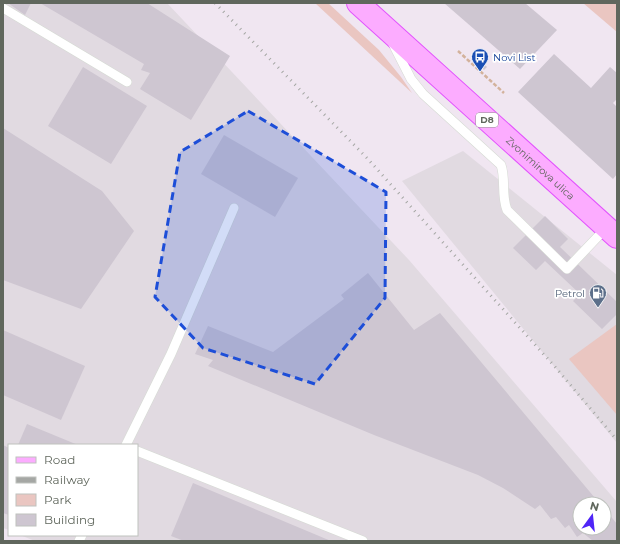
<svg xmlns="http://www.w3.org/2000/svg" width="620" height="544" font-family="Montserrat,sans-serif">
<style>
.industrial{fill:#e1dae1;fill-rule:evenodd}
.green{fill:#eac6c1}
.building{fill:#cec6d1}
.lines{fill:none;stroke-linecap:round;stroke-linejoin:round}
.service-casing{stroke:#d5dad3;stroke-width:10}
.primary-casing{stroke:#e253fd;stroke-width:24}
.path{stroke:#d3b29c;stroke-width:2.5;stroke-dasharray:4 2;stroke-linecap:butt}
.service{stroke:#fff;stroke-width:9}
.primary{stroke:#fcacff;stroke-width:22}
.rail{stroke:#a5a7a4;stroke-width:3;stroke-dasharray:1 5;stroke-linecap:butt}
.marked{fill:#1d4ed8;fill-opacity:0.2;stroke:#1d4ed8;stroke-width:3;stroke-dasharray:8 5;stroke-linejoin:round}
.labels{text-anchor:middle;stroke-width:3.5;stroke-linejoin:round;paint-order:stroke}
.shield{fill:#fff;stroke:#90958e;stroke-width:1}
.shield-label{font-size:9px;font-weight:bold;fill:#60675d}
.transit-label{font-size:10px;fill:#164399;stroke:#fff;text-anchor:start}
.street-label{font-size:10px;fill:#60675d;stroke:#fff}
.service-label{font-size:10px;fill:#4e5e75;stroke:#fff;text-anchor:end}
</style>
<rect width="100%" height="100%" fill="#f0e6f1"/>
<g class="industrial">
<path d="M3,3H167L409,260L617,502V541H35L20,535H137V445H9V530L3,528ZM580,504H604V528H580Z"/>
<path d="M463,151L617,275V443L402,181Z"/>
</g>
<g class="green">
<path d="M315,3H328L379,50L401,77L412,93Z"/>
<path d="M583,3H617V32Z"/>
<path d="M617,324V415L569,359Z"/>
</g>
<g class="building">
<path d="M8,3H31L25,15Z"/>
<path d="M40,3H147L230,56L191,120L140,89L150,73L141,70L144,64Z"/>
<path d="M444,3H525L557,30L520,69Z"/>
<path d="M554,54L591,88L610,67L617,73V99L613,103L617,107V174L613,179L518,92Z"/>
<path d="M479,59L487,67L484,70L477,62Z"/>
<path d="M83,67L147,106L111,164L48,126Z"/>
<path d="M3,128L102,191L134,231L81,309L3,280Z"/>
<path d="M224,135L298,178L275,217L201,174Z"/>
<path d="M545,216L568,239L560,247L617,302V314L602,329L573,301L580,294L545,261L536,270L513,248Z"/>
<path d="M368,273L414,330L440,313L600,504H580V528H604V508L617,524V541H593L583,533L577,537L569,525L565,528L556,517L551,519L540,505L535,509L503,488L478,475L374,435L208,366L213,360L195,354L208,326L273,352L344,299L341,295Z"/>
<path d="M3,330L85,366L61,420L3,395Z"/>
<path d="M27,424L78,445H18Z"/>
<path d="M3,445L9,448V515L3,513Z"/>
<path d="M193,483L331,541H184L171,536Z"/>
</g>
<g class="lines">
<g class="service-casing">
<g id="service">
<path d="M3,8L127,82"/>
<path d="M392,42L411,79L423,94L501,165C506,179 501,195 507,210L567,269L606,228"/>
<path d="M126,445L171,354L234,208"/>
<path d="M137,451L363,541"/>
<path d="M79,541L82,535"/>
</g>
</g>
<g class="primary-casing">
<g id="primary">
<path id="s1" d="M358,3L617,237"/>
</g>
</g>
<path class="path" d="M458,51L504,93"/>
<use href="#service" class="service"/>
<use href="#primary" class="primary"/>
<path class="rail" d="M215,3L367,158L556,368L617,440"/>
</g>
<path class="marked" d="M248,111L386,192L385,298L315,384L203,348L155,297L180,152Z"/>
<defs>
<g id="bus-pin" transform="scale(0.9)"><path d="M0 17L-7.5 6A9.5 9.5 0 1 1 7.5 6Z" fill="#1a4fb4" stroke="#fff"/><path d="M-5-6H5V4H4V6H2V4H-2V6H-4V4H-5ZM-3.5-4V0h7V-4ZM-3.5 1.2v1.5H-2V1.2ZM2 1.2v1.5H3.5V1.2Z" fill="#fff"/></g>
<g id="fuel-pin" transform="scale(0.9)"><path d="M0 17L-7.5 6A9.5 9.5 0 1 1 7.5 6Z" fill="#5c6f8a" stroke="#fff"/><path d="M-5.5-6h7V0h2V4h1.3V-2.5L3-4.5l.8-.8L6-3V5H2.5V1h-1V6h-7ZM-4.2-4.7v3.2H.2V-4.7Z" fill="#fff"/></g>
</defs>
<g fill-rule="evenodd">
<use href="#bus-pin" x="480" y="57"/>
<use href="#fuel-pin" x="598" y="293"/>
</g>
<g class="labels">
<rect class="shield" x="476" y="113" width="22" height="14" rx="3"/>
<g class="shield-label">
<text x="487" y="123">D8</text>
</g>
<g class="transit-label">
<text x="493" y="61">Novi List</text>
</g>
<g class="street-label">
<text dy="4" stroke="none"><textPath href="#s1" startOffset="246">Zvonimirova ulica</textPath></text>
</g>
<g class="service-label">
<text x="585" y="297">Petrol</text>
</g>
</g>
<rect width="620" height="544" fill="none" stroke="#60675d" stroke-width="8"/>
<rect x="8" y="444" width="130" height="92" fill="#ffffff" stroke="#bfc2be"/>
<rect x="16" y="457" width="20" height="6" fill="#fcacff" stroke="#bfc2be"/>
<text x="44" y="464" font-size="12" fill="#60675d">Road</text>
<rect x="16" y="477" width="20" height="6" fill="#a5a7a4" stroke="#bfc2be"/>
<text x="44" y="484" font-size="12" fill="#60675d">Railway</text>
<rect x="16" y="494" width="20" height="12" fill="#eac6c1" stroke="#bfc2be"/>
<text x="44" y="504" font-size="12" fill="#60675d">Park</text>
<rect x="16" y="514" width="20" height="12" fill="#cec6d1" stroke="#bfc2be"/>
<text x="44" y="524" font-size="12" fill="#60675d">Building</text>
<g transform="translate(592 516) rotate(15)"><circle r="19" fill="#ffffff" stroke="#bfc2be"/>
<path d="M0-3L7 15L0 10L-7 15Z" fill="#4f25f7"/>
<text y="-6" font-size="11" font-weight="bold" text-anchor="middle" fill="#60675d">N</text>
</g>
</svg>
